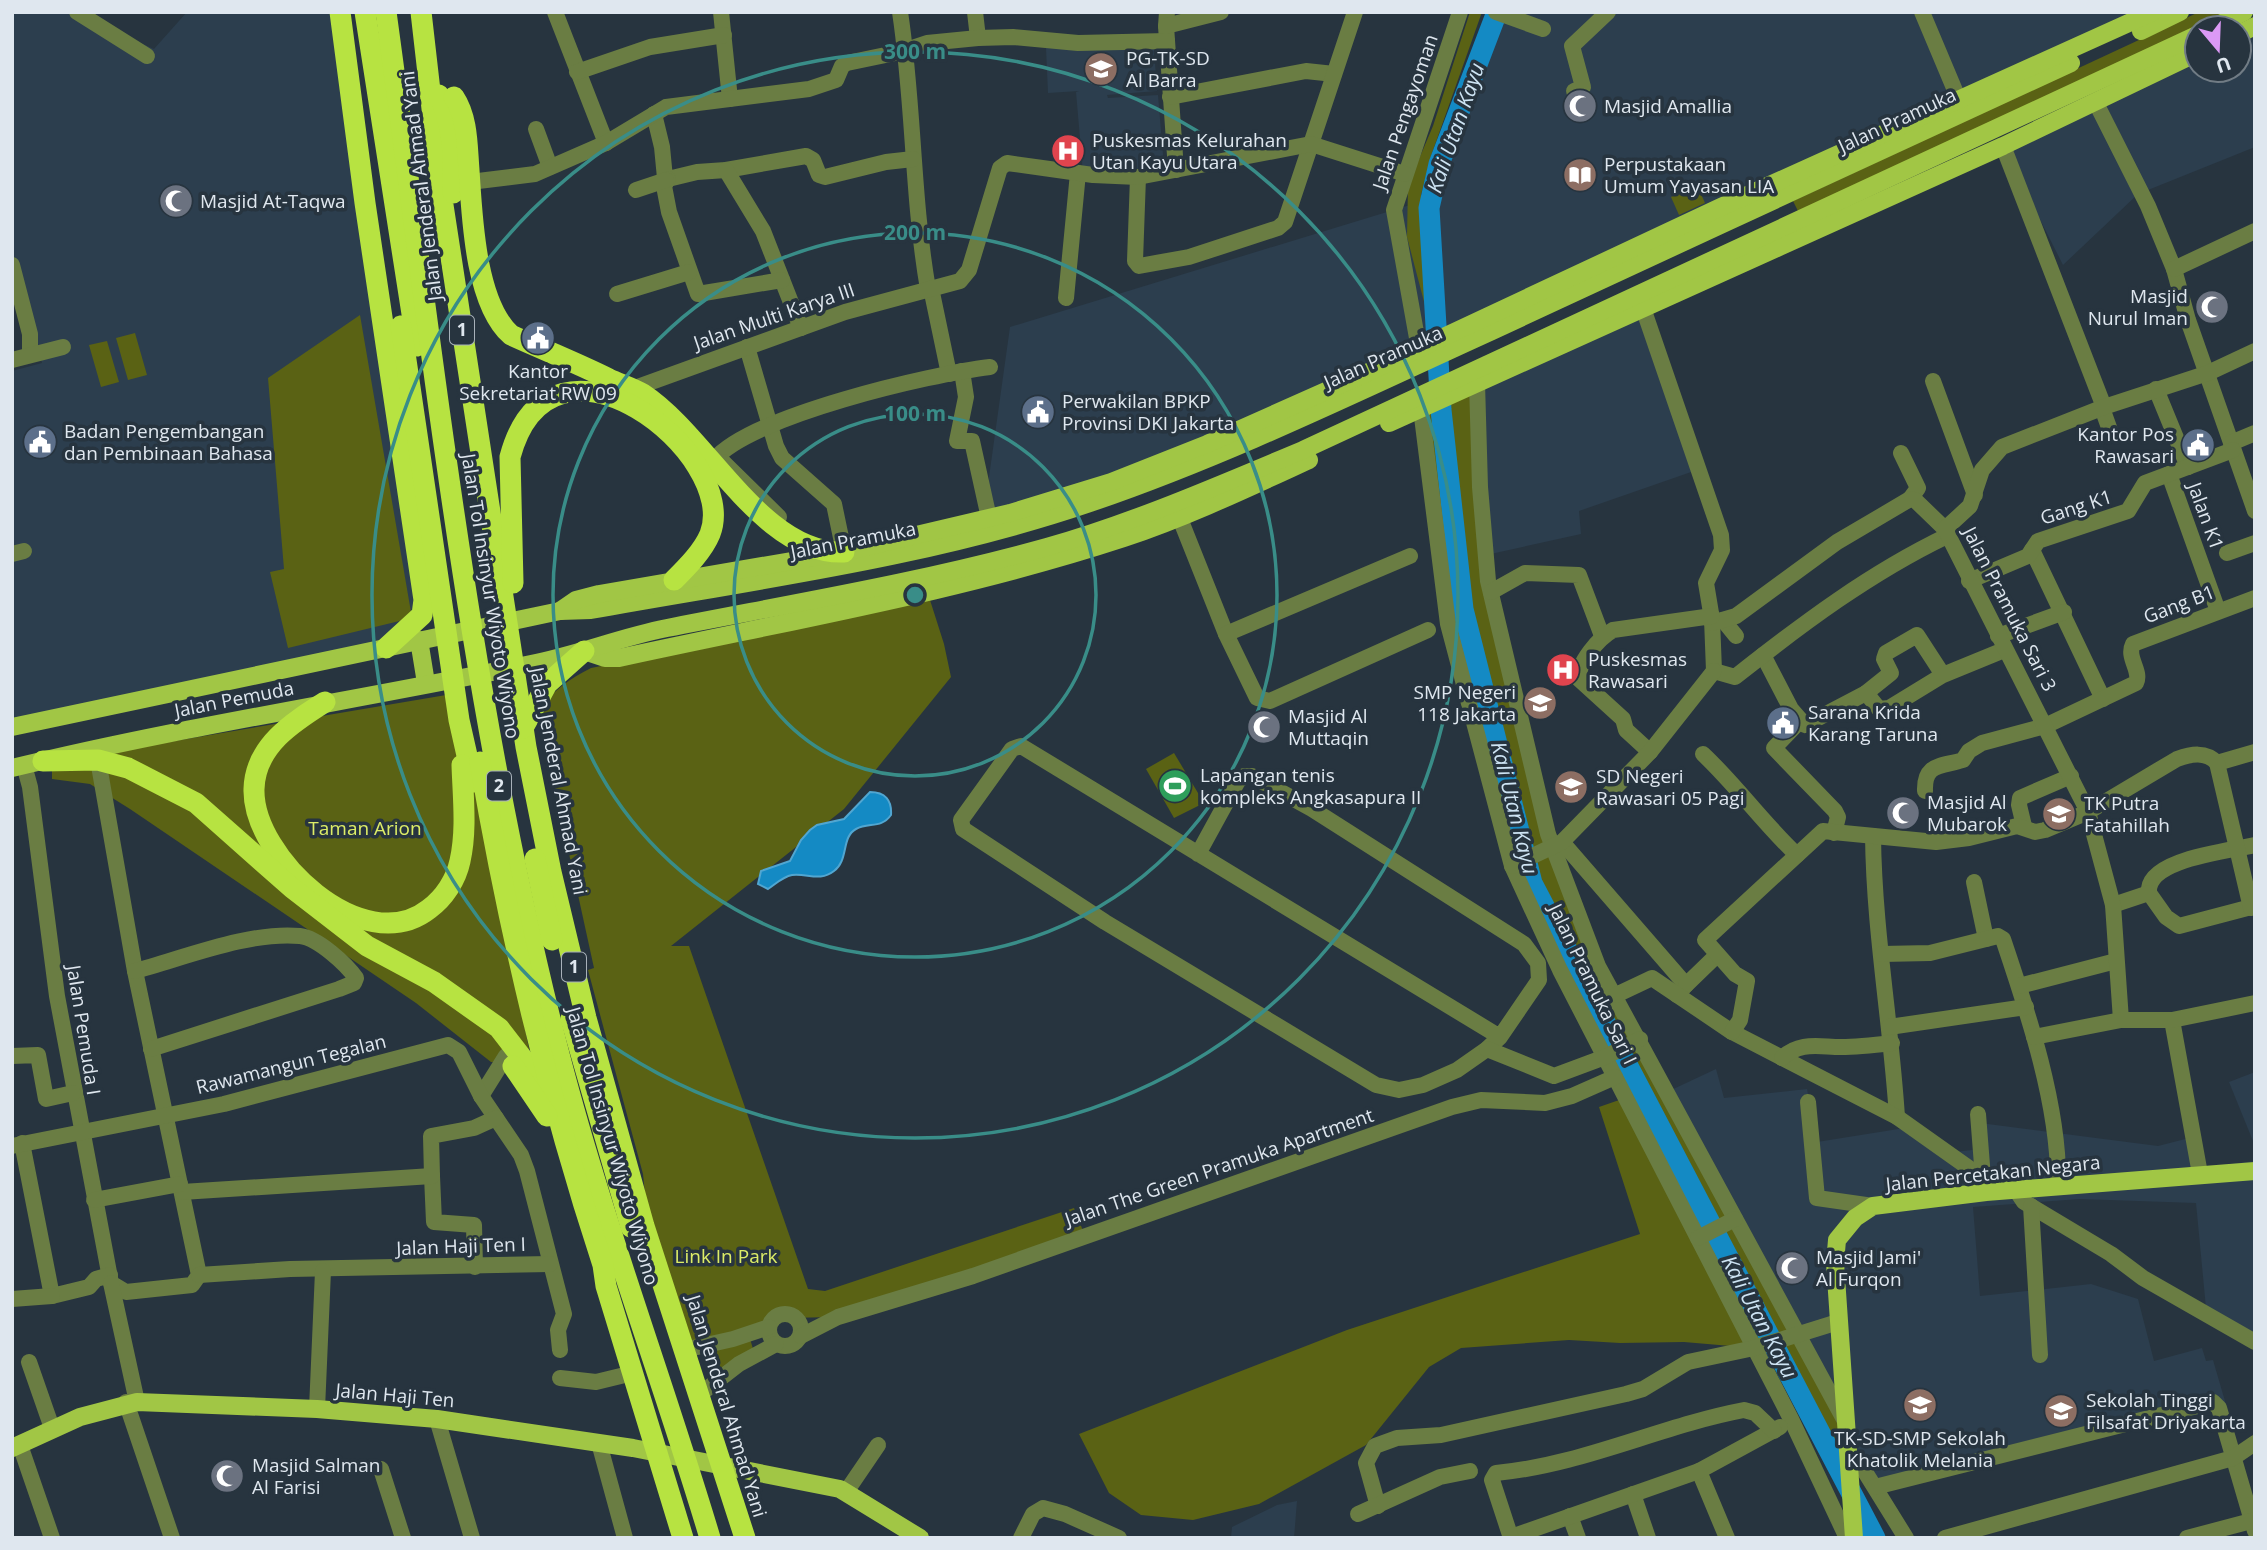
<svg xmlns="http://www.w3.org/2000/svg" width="2267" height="1550" font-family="'Open Sans',sans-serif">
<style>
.built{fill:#2c3e4e}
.green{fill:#5a6214}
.water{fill:#148ac4;stroke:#51a6d1;stroke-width:2}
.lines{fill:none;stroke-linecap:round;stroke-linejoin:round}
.river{stroke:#148ac4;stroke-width:21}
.minor{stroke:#6a7d43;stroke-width:16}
.major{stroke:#a1c645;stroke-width:18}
.highway{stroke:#b7e341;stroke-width:21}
.ring{fill:none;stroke:#398d88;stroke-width:3.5}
.labels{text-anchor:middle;stroke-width:7;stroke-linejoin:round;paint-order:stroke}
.shield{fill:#27343f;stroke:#a8b1ba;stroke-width:2}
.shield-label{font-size:18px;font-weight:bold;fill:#dfe7ef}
.poi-label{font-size:19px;fill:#dfe7ef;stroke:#27343f;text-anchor:start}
.street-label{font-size:19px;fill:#dfe7ef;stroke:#27343f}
.park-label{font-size:19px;fill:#dded67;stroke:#27343f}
.water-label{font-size:21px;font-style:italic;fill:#cee4f4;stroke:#27343f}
.centre{fill:#398d88;stroke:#27343f;stroke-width:3.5}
.ring-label{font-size:21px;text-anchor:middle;font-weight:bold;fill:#398d88;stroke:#27343f;stroke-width:7;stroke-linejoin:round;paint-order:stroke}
</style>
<rect width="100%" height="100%" fill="#27343f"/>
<g class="built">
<path d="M12,12H71L154,49L187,12H340L424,600L386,648L12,727V371L42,363L12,251Z"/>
<path d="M1496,12H2149L1207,444L983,520L1010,327L1423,201L1451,108Z"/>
<path d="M2255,26V147L2138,194L2063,265L2003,146L2197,53V70H2239V33Z"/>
<path d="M1046,48H1154L1157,91L1107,95L1108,98L1158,95L1164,167L1083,173L1076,92L1079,91L1048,93Z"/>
<path d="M1643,308L1694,471L1579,511L1581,534L1486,555L1477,383Z"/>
<path d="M1716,1069L1724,1098L1807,1089L1817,1142L1911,1127L1945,1153L1981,1149L1980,1123L2158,1146L2201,1135L2205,1167L2255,1161V1337L2206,1308L2196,1203L2080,1199L1973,1207L1980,1296L2091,1284L2138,1299L2154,1361L2202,1348L2206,1361L2213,1360L2227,1408L1875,1487L1860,1464L1667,1092Z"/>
<path d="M2255,1072V1146L2229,1082Z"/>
<path d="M1297,1501L1294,1538H1231L1232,1527L1277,1505Z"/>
</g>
<g class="green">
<path d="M1470,12H1482L1431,156L1421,195L1431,306L1427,313L1407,237L1408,185L1433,126Z"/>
<path d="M2199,12H2228L1799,213L1793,201Z"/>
<path d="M1697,185L1705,203L1679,215L1671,197Z"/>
<path d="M360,315L412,618L288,648L270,572L284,569L268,378Z"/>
<path d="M135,333L147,375L128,380L116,338Z"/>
<path d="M107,341L119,382L101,387L89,345Z"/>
<path d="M1477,383L1486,556L1525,736L1598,966L1847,1440L1849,1491L1771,1342L1754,1348L1684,1342L1620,1343L1569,1340L1461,1348L1429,1367L1366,1445L1259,1504L1193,1520L1141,1515L1109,1493L1079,1434L1347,1330L1640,1234L1599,1107L1625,1098L1511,864L1448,623L1423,411Z"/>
<path d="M930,600L944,644L951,677L844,809L671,946H689L808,1289L825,1291L1074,1208L1085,1236L838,1317L783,1318L684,1350L649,1234L643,1174L588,970L594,968L538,712C550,692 571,678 591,668Z"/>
<path d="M458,693L532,1064L491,1062L416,1003L130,809L90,784L52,779V769L92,755Z"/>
<path d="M1174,753L1204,803L1174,818L1146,769Z"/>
<path d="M750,1339L754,1352L712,1379L703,1350Z"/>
</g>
<path class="water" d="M870,792C885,792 892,800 891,815C881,829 869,822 856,829C841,837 849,860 834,871C820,882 807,873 792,875C782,877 776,884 768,889L758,884L761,871L790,861L801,840L810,830L817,825L844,819Z"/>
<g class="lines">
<path class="river" d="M1497,12L1439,164L1429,208L1441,410L1463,609L1532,883L1875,1538"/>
<g class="minor">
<path d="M77,12L147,56"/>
<path d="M555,12L606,143"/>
<path d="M721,12L730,99"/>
<path d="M900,12C914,104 912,197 928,289"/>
<path d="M975,12L978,38"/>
<path d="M1167,12L1166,26L1176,170"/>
<path d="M1496,12L1543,29"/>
<path d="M1922,12L1959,100"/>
<path d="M1166,26L1221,12"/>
<path d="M577,72L650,47L724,35"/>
<path d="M1574,91L1583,87L1572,46L1608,12"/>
<path d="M1170,97L1306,71L1334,74"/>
<path d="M2096,103L2148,206L2174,269L2188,320L2255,511"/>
<path d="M654,114L662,147L665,178L668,179L697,172L726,170L806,156L813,160L819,175L825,177L886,162L913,159"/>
<path d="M536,129L550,167"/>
<path d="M2003,146L2104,407"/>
<path d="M726,170L763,231L801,328"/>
<path d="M1138,177L1135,261L1139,266L1189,257L1278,228L1285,222L1355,12"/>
<path d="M668,179L664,186L669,212L698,294L782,280"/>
<path d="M470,182L535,174L606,143L666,107L809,89L836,80L842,66L847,63L900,52L927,43L978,38L1013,37L1078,43L1167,41"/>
<path d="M636,190L666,180"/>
<path d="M12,265L30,334V354"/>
<path d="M2174,269L2255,231"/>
<path d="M931,288L949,374"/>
<path d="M617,294L689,272"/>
<path d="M1066,298L1078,173"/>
<path d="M1643,308L1721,535L1722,550L1706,583L1712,619L1714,671"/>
<path d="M747,347L776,446L782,458L834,504L844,552"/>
<path d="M1419,349L1394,210L1460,12"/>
<path d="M12,360L63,347"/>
<path d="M962,371L966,397L957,441H972L989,518"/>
<path d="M1933,381L1975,495"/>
<path d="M1477,383L1480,487L1488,581L1548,834L1598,966L1846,1423"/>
<path d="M632,389L845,312L960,281L969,270L1000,168L1007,163L1093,175L1138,177L1311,144L1405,174"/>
<path d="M2156,389L2188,467"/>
<path d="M2102,408L2111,433"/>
<path d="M1421,409L1448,624L1512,866L1560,970L1791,1419L1847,1538"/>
<path d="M2231,443L2255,433"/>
<path d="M1901,453L1918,488L1910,499"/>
<path d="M714,460C750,416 931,374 990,367"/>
<path d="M723,462L779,517"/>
<path d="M2169,474L2218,611"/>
<path d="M1175,506L1226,634L1257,698L1270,701L1428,630"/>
<path d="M2032,550L2103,699"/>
<path d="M2227,553L2255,543"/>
<path d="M12,554L24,551"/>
<path d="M1969,581L2028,556L2038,541L2128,511L2145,483L2233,450"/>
<path d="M1491,592L1525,573L1579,575L1602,636"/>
<path d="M1723,620L1736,636"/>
<path d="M1712,623L1736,616L1837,542L1910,499L1915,500L1945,529"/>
<path d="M1226,634L1410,556"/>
<path d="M1998,636L2064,612"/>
<path d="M1763,655L1791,709L1805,725L1866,693"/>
<path d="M1714,671L1735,677C1802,624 1870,573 1947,536"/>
<path d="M1943,675L1917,635L1886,653L1884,659L1891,673L1866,693L1879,709L1889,708L1943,675L2004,650"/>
<path d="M1799,722L1774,748L1835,811L1838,817L1834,833"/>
<path d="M1650,752L1626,730L1623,719L1579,679C1577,663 1599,638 1613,630L1712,616"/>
<path d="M1703,754C1737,786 1763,823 1797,855"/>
<path d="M2217,763L2255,752"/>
<path d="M24,765L30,787L57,996L111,1283L126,1292L192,1285L199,1275L135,971L98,760"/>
<path d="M1925,791C1924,763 1941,767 1963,760L1969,751L1982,743L2045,726L2136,683C2142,671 2126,658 2133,644L2255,598"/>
<path d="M2024,826L2019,805L2020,798L2071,776"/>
<path d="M1873,836C1874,930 1891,1023 1897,1117"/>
<path d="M1562,842L1686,985L1677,995"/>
<path d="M1198,854L1238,781L1244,776H1252L1312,809L1524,944L1538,963L1539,980L1500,1037L1487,1049L1457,1070L1423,1085L1399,1090L1376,1085L1105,922L963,829L961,820L1012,749L1021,746L1500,1037"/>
<path d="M1512,866L1562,842L1650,752L1714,671"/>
<path d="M1974,882L1986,939"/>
<path d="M2149,893C2145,859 2230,851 2255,845"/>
<path d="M2113,905L2149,893L2166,917L2179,926L2255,906"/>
<path d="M1882,954L1930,953L1998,936L2003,939C2028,1013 2060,1108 2058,1186"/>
<path d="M135,971C184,958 250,931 300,936C318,938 346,964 356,978L354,983L339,989L151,1049"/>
<path d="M1686,985L1717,955"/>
<path d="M2019,986L2116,961"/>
<path d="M1616,995L1652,978L1732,1032L1897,1117L1983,1178L1986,1192"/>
<path d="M2121,1020L2113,905L2088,812L1945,529L1970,506L1982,470L2002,447L2104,407L2208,373L2255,351"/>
<path d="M2172,1020L2200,1174"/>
<path d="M1889,1027L2026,1007"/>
<path d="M1732,1032L1740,1020L1747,981L1735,974L1705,940L1823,831L1936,842L1969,838L2017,826L2035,832L2045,830L2088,812L2177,759C2191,754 2206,751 2217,763L2251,908"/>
<path d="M2034,1037L2121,1020H2172L2255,1003"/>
<path d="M1487,1049L1554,1076L1605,1057L1640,1039"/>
<path d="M12,1056L38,1055L46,1099L73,1093"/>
<path d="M1782,1058C1800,1041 1819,1047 1841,1047C1858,1047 1875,1045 1892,1043"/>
<path d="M481,1096L506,1056"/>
<path d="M1808,1102L1817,1198L1873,1206"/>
<path d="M1978,1114L1983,1178"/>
<path d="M22,1143L52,1296L89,1287L96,1279L110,1275"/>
<path d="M12,1146L224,1104L448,1045L459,1052L481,1096L521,1155L527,1171L564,1314L558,1330L560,1350"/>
<path d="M432,1176L434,1222L474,1225L475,1267"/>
<path d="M2016,1190L2024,1202L2111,1254L2143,1278L2255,1342"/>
<path d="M182,1192L432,1176L431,1136L474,1128L496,1118"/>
<path d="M94,1200L180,1184"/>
<path d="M2031,1206L2040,1355"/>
<path d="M1698,1238L1735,1219"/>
<path d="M199,1275L290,1269L550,1264"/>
<path d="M111,1283L137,1402"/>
<path d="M12,1299L52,1296"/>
<circle cx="785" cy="1330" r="16"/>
<path d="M801,1336L838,1317L973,1276L1452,1107L1481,1100L1545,1103L1572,1096L1615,1077"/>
<path d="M684,1350L733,1339L769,1327"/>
<path d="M29,1362L52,1428"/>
<path d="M560,1378L596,1382L633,1373"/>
<path d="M699,1395L739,1364L776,1344"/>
<path d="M126,1402L172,1538"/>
<path d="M317,1409L323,1271"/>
<path d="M437,1419L472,1538"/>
<path d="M599,1443L625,1538"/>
<path d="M20,1445L52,1538"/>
<path d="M1850,1462L1862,1467L1906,1538"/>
<path d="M381,1469L403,1538"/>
<path d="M1699,1471L1727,1538"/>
<path d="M1875,1487L2213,1402L2219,1408L2255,1531"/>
<path d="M846,1492L878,1445"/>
<path d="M1633,1494L1648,1538"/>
<path d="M1378,1506L1366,1463L1375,1446L1397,1438L1441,1435L1626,1394L1643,1389L1688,1362L1754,1348L1838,1322"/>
<path d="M1358,1514L1440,1477L1470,1471"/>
<path d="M1570,1516L1578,1538"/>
<path d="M1511,1537L1699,1471L1780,1427"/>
<path d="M1021,1538L1033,1514L1043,1508L1065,1514L1119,1538"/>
<path d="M1511,1538L1492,1480L1496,1473C1582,1465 1660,1426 1744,1410L1755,1413L1774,1431"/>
<path d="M1945,1538L2233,1458L2255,1443"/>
<path d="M2187,1538L2255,1520"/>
</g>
<g class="major">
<path d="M2212,28L2244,12"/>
<path d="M2141,31L2180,12"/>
<path d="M2239,34L2255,26"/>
<path d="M1389,423L2003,146L2197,53"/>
<path d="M560,611L591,610C757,580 929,558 1090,503C1228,456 1360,391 1492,331C1685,242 1878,151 2071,63"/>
<path d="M419,640L426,683"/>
<path d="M584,651L605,658H619C788,621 959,592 1124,538C1187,517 1248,488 1309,460"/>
<path d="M12,727L560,611L576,600L599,594L844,552L1010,513L1111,482L1207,444L1371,371L1721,207L2153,12"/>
<path d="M12,768C184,726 359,700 531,664C577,655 621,637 667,628C794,603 921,582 1047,547C1135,522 1219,485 1303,450L2197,35"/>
<path d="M12,1448L80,1417L137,1402L317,1409L437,1419L633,1448L840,1489L920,1538"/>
<path d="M1854,1538L1835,1263L1837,1240L1855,1218L1873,1206L1986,1192L2255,1171"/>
</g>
<g class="highway">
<path d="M340,12L365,203L424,600L422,615L386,648"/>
<path d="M365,12L417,346"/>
<path d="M386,12C434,362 471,715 560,1058C602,1220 662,1377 710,1538"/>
<path d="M421,12L443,205L526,747L551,872L586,1018L644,1226L745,1538"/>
<path d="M439,95C454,127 454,158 453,193"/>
<path d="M454,97C468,118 467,146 469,170C472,216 475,303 511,335C544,350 577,363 609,379C620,384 633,388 643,394C707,436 762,555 844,552"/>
<path d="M401,326L459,720L473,782"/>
<path d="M513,583L510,457C551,304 741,455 710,534C703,551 687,567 674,580"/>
<path d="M325,702C293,722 255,746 254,789C252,857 363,961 429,909C444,898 456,880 460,861C467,830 463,797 462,765"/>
<path d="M523,728L547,684L584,651"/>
<path d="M43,761L98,760L128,768L196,803L292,888L367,946L434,982L499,1028L540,1081"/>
<path d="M480,762C509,932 549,1101 603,1265L606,1286L683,1538"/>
<path d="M535,859L552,940"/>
<path d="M571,1019L631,1227"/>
<path d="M513,1066L547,1116"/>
</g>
</g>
<g class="ring">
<circle cx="915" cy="595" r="181"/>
<circle cx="915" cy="595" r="362"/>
<circle cx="915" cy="595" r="543"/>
</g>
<defs>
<g id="school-disc" transform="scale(1.75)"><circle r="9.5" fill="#8d6e63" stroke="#27343f"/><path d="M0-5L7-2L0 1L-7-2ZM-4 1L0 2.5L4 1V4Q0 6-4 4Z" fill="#fff"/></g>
<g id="mosque-disc" transform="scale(1.75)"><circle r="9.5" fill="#6b7280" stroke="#27343f"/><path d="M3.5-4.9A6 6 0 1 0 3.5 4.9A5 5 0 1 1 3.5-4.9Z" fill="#fff"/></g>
<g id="hospital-disc" transform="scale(1.75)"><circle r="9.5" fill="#e0444e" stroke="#27343f"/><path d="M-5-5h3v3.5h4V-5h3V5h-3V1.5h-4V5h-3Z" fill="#fff"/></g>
<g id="library-disc" transform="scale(1.75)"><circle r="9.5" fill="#8d6e63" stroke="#27343f"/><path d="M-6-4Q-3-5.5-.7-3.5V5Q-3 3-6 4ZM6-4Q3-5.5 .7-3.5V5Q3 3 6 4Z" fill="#fff"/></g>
<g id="civic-disc" transform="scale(1.75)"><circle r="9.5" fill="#5c6f8a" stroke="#27343f"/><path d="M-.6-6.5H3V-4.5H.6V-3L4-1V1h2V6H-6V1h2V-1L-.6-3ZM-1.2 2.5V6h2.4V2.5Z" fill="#fff"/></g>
<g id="stadium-disc" transform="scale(1.75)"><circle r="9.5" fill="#2e9e5b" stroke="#27343f"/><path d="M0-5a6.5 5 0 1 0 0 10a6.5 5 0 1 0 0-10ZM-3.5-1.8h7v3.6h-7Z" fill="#fff"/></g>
<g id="university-disc" transform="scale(1.75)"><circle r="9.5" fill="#8d6e63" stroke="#27343f"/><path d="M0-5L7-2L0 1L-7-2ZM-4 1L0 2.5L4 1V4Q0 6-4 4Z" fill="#fff"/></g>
</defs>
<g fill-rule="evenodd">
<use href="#school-disc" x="1101" y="69"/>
<use href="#mosque-disc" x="1580" y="106"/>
<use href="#hospital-disc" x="1068" y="151"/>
<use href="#library-disc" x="1580" y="175"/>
<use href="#mosque-disc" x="176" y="201"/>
<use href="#mosque-disc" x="2212" y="307"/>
<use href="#civic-disc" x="538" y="338"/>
<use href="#civic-disc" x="1038" y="412"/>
<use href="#civic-disc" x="40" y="442"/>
<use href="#civic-disc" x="2198" y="445"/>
<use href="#hospital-disc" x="1563" y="670"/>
<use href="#school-disc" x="1540" y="703"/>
<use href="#civic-disc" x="1783" y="723"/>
<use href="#mosque-disc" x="1264" y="727"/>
<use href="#stadium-disc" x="1175" y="786"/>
<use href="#school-disc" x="1571" y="787"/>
<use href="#mosque-disc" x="1903" y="813"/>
<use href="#school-disc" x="2059" y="814"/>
<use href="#mosque-disc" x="1792" y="1268"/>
<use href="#school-disc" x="1920" y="1405"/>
<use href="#university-disc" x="2061" y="1411"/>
<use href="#mosque-disc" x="227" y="1476"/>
</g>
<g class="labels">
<g class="shield">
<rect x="450" y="315.5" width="24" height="29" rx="5"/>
<rect x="487" y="771.5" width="24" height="29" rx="5"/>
<rect x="562" y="952.5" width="24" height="29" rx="5"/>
</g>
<g class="shield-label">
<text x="462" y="336">1</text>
<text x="499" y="792">2</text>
<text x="574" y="973">1</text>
</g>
<g class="poi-label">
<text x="1126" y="65">PG-TK-SD<tspan x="1126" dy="22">Al Barra</tspan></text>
<text x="1604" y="113">Masjid Amallia</text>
<text x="1092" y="147">Puskesmas Kelurahan<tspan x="1092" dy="22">Utan Kayu Utara</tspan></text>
<text x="1604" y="171">Perpustakaan<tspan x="1604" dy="22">Umum Yayasan LIA</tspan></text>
<text x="200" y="208">Masjid At-Taqwa</text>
<text x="2188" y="303" text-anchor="end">Masjid<tspan x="2188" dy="22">Nurul Iman</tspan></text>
<text x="538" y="378" text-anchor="middle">Kantor<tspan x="538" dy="22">Sekretariat RW 09</tspan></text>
<text x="1062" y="408">Perwakilan BPKP<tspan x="1062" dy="22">Provinsi DKI Jakarta</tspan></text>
<text x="64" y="438">Badan Pengembangan<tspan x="64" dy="22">dan Pembinaan Bahasa</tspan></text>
<text x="2174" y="441" text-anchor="end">Kantor Pos<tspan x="2174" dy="22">Rawasari</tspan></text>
<text x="1588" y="666">Puskesmas<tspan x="1588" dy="22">Rawasari</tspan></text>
<text x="1516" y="699" text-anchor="end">SMP Negeri<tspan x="1516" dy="22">118 Jakarta</tspan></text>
<text x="1808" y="719">Sarana Krida<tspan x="1808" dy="22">Karang Taruna</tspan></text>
<text x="1288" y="723">Masjid Al<tspan x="1288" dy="22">Muttaqin</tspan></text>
<text x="1200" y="782">Lapangan tenis<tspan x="1200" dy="22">kompleks Angkasapura II</tspan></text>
<text x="1596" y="783">SD Negeri<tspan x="1596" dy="22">Rawasari 05 Pagi</tspan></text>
<text x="1927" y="809">Masjid Al<tspan x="1927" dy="22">Mubarok</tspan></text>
<text x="2084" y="810">TK Putra<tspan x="2084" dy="22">Fatahillah</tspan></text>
<text x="1816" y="1264">Masjid Jami'<tspan x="1816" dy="22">Al Furqon</tspan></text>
<text x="2086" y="1407">Sekolah Tinggi<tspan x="2086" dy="22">Filsafat Driyakarta</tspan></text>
<text x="1920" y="1445" text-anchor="middle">TK-SD-SMP Sekolah<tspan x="1920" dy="22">Khatolik Melania</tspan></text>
<text x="252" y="1472">Masjid Salman<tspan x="252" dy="22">Al Farisi</tspan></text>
</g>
<g class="street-label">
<text transform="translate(1405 112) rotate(-71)" y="7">Jalan Pengayoman</text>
<text transform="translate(1897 120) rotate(-25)" y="7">Jalan Pramuka</text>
<text transform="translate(421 186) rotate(-97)" y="7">Jalan Jenderal Ahmad Yani</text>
<text transform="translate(774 316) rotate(-19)" y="7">Jalan Multi Karya III</text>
<text transform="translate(1383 357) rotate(-24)" y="7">Jalan Pramuka</text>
<text transform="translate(2076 507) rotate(-18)" y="7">Gang K1</text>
<text transform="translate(2206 516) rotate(70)" y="7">Jalan K1</text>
<text transform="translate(853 540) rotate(-11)" y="7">Jalan Pramuka</text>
<text transform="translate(491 596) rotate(81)" y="7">Jalan Tol Insinyur Wiyoto Wiyono</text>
<text transform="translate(2179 604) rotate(-21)" y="7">Gang B1</text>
<text transform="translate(2010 609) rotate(63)" y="7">Jalan Pramuka Sari 3</text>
<text transform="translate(234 699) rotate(-11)" y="7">Jalan Pemuda</text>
<text transform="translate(559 781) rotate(79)" y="7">Jalan Jenderal Ahmad Yani</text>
<text transform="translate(1593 984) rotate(64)" y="7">Jalan Pramuka Sari I</text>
<text transform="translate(84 1030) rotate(81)" y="7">Jalan Pemuda I</text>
<text transform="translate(291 1064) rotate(-14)" y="7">Rawamangun Tegalan</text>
<text transform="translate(613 1146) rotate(74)" y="7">Jalan Tol Insinyur Wiyoto Wiyono</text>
<text transform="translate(1219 1167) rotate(-19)" y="7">Jalan The Green Pramuka Apartment</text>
<text transform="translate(1993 1173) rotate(-6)" y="7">Jalan Percetakan Negara</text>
<text transform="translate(461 1246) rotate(-2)" y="7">Jalan Haji Ten I</text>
<text transform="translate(395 1395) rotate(5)" y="7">Jalan Haji Ten</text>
<text transform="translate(727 1406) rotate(73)" y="7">Jalan Jenderal Ahmad Yani</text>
</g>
<g class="park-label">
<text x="365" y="835">Taman Arion</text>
<text x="726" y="1263">Link In Park</text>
</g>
<g class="water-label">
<text transform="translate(1456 128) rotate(-71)" y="7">Kali Utan Kayu</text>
<text transform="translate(1514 808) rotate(76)" y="7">Kali Utan Kayu</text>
<text transform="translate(1759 1317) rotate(62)" y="7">Kali Utan Kayu</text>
</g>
</g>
<circle cx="915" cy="595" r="10" class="centre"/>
<g class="ring-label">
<text x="915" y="59">300 m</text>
<text x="915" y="240">200 m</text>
<text x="915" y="421">100 m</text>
</g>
<rect width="2267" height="1550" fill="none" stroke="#dfe7ef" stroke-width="28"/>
<g transform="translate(2218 49) rotate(161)"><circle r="33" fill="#27343f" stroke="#717c85" stroke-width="2"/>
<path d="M0-5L12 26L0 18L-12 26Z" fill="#db99f5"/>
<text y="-10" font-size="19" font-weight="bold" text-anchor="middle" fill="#dfe7ef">U</text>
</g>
</svg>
